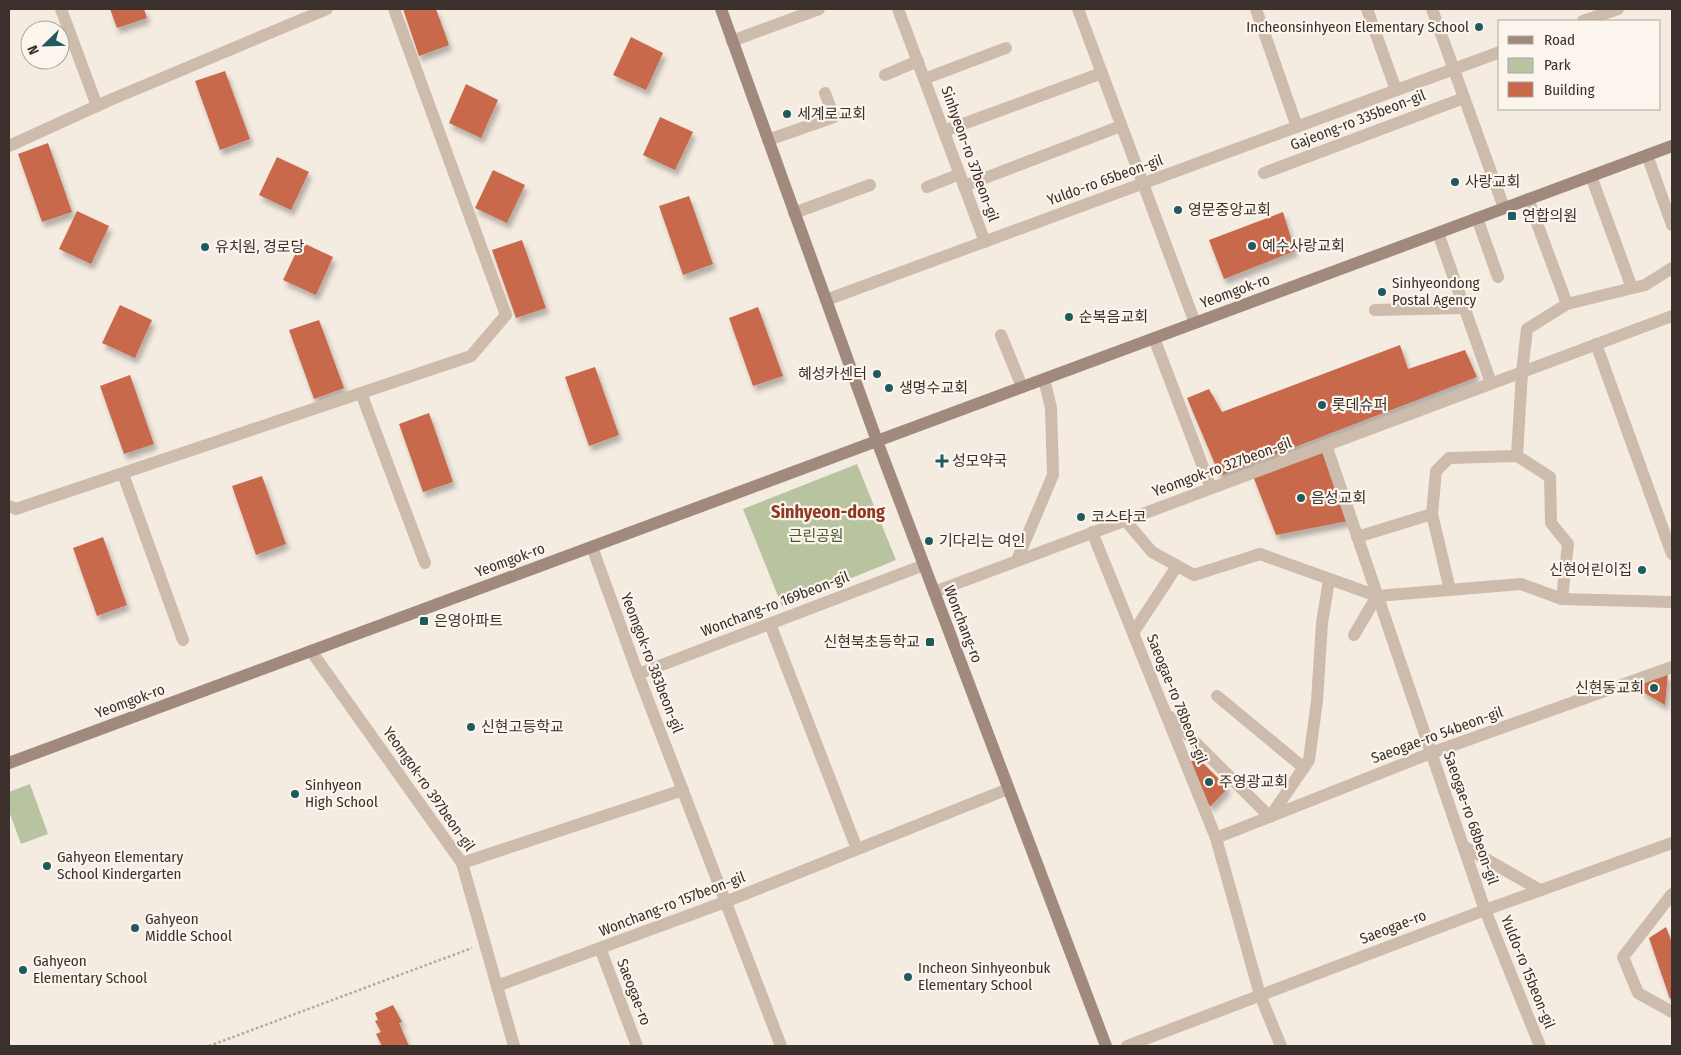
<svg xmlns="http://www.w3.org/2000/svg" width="1681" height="1055" font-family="'Fira Sans Condensed','Noto Sans KR',sans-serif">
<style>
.green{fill:#b8c4a0}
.building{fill:#c8694b;filter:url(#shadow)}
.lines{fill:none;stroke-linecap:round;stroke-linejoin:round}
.path{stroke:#b9a596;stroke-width:2.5;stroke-dasharray:2.5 2.5;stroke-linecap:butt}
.street{stroke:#cdbbac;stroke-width:12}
.secondary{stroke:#a18a7d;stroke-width:12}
.poi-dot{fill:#1f5a5e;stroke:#fbf5ee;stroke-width:2}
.labels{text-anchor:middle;stroke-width:4.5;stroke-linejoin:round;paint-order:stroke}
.poi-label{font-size:15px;fill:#3b302b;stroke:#fbf5ee;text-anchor:start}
.street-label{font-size:15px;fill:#3b302b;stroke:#fbf5ee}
.park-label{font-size:15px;fill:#4a5a2e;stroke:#fbf5ee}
.quarter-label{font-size:18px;font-weight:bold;fill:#8c3b22;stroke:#fbf5ee}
</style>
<defs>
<filter id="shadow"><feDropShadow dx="3" dy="5.5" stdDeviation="2.5" flood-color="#0004"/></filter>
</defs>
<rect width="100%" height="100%" fill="#f4ebe1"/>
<g class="green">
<path d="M857,464L896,560L782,606L743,509Z"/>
<path d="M30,784L48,834L21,844L9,811V792Z"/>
</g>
<g class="building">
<path d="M110,9H144L147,18L117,28Z"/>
<path d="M403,9H436L449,45L419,56Z"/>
<path d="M631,37L663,53L646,90L613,75Z"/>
<path d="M225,71L250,139L220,150L195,81Z"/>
<path d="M466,84L498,100L481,138L449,123Z"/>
<path d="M660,117L693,132L675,170L643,155Z"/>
<path d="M48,143L72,212L42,222L18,154Z"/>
<path d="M277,157L309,172L291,210L259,195Z"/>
<path d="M493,170L525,185L507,223L475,208Z"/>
<path d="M689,196L713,264L683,275L659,206Z"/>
<path d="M77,211L109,226L91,264L59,249Z"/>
<path d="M1283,212L1295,251L1224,279L1209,240Z"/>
<path d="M522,240L546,308L516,318L492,250Z"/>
<path d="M301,242L333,257L316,295L283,280Z"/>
<path d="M120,305L152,320L135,358L102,343Z"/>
<path d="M758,307L783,376L753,386L729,318Z"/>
<path d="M319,320L344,388L314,399L289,330Z"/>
<path d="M1400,345L1408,369L1465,350L1477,377L1220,476L1187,398L1209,389L1222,412Z"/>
<path d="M595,367L619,435L589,446L565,377Z"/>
<path d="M130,375L154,444L124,454L100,386Z"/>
<path d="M429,413L453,482L423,492L399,424Z"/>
<path d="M1323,450L1348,521L1276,535L1253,476Z"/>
<path d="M262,476L286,544L256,555L232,486Z"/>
<path d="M103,537L127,605L97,616L73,548Z"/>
<path d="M1668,673L1665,705L1643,692L1640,683Z"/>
<path d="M1199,759L1228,788L1210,807L1189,762Z"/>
<path d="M1666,927L1672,943V998L1670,999L1649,938Z"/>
<path d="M393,1005L402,1022L399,1023L409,1046H382L376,1034L381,1032L375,1021L378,1020L375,1013Z"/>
</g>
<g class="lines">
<path class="path" d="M209,1046L472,948"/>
<g class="street">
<path d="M61,9L97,106"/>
<path d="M898,9L985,242"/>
<path d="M1078,9L1195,323"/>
<path d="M1256,9L1297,127"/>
<path d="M1367,9L1396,90"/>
<path d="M1432,9L1504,208"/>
<path d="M1583,21L1618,9"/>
<path d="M732,41L819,9"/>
<path d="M885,75L918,61"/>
<path d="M924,79L1006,48"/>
<path d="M944,131L1102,73"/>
<path d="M768,140L834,117L825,93"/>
<path d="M9,146L110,100L327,9"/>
<path d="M1647,155L1672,225"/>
<path d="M1264,173L1464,98"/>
<path d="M1591,176L1632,288"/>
<path d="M964,186L1121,126"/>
<path d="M927,187L960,174"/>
<path d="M1528,199L1567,304"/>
<path d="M794,213L870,185"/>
<path d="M1477,218L1498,277"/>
<path d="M1438,233L1491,383"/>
<path d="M826,300L1500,52"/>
<path d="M1375,310L1464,308"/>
<path d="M1001,335L1022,387"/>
<path d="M1154,338L1211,488"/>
<path d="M1596,344L1672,554"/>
<path d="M361,393L425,563"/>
<path d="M1326,445L1485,910L1540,1046"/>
<path d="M1517,456L1522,372L1527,329L1567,304L1645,285L1672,268"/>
<path d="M123,474L183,640"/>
<path d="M9,506L16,509L471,356L506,315L394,9"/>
<path d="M1125,520L1152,552L1194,575L1260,554L1377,596L1521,584L1562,599L1672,602"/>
<path d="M1092,532L1216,838L1260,995L1281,1046"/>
<path d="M1357,537L1432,514"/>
<path d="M592,547L638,674L781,1046"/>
<path d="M1017,560L1053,475L1051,408L1044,379"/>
<path d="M1450,590L1432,514L1436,471L1449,458L1517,456L1550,477L1551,523L1568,544L1562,599"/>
<path d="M934,592L1672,316"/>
<path d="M770,624L857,849"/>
<path d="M1133,633L1177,566"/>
<path d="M1354,635L1377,596"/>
<path d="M311,651L462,863L514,1046"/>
<path d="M638,674L924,565"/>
<path d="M1217,696L1304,768"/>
<path d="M1170,717L1270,817L1309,760L1317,701L1322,623L1329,580"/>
<path d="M1216,838L1431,753L1672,667"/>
<path d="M1463,846L1540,890"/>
<path d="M462,863L683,790"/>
<path d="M1672,894L1623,957L1638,993L1672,1012"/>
<path d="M600,948L637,1046"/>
<path d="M497,986L725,902L1008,789"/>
<path d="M1127,1046L1485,910L1672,843"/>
</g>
<g class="secondary">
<path d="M721,9L877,441L1106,1046"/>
<path d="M9,763L1672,146"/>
</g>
</g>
<g class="poi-dot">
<circle cx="1479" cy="27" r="5"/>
<circle cx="787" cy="114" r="5"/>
<circle cx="1455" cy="182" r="5"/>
<circle cx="1178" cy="210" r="5"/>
<rect x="1507" y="211" width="10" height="10" rx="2.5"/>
<circle cx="1252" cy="246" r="5"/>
<circle cx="205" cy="247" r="5"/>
<circle cx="1382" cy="292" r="5"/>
<circle cx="1069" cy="317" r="5"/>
<circle cx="877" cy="374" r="5"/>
<circle cx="889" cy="388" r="5"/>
<circle cx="1322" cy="405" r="5"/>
<path d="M939.5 453.5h5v5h5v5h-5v5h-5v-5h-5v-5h5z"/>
<circle cx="1301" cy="498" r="5"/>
<circle cx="1081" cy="517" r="5"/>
<circle cx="929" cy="541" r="5"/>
<circle cx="1642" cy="570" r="5"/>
<rect x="419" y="616" width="10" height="10" rx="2.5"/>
<rect x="925" y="637" width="10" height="10" rx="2.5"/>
<circle cx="1654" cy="688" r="5"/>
<circle cx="471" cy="727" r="5"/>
<circle cx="1209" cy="782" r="5"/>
<circle cx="295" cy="794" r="5"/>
<circle cx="47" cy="866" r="5"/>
<circle cx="135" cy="928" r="5"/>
<circle cx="23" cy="970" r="5"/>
<circle cx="908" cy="977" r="5"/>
</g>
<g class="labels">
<g class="poi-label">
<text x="1469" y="32" text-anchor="end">Incheonsinhyeon Elementary School</text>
<text x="797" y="119">세계로교회</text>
<text x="1465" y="187">사랑교회</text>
<text x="1188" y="215">영문중앙교회</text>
<text x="1522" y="221">연합의원</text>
<text x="1262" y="251">예수사랑교회</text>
<text x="215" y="252">유치원, 경로당</text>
<text x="1392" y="288">Sinhyeondong<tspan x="1392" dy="17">Postal Agency</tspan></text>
<text x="1079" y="322">순복음교회</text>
<text x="867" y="379" text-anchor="end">혜성카센터</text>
<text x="899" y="393">생명수교회</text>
<text x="1332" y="410">롯데슈퍼</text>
<text x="952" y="466">성모약국</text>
<text x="1311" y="503">음성교회</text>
<text x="1091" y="522">코스타코</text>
<text x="939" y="546">기다리는 여인</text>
<text x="1632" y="575" text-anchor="end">신현어린이집</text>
<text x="434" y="626">은영아파트</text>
<text x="920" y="647" text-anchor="end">신현북초등학교</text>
<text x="1644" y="693" text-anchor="end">신현동교회</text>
<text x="481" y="732">신현고등학교</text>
<text x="1219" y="787">주영광교회</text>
<text x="305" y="790">Sinhyeon<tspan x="305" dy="17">High School</tspan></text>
<text x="57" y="862">Gahyeon Elementary<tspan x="57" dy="17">School Kindergarten</tspan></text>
<text x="145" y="924">Gahyeon<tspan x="145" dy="17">Middle School</tspan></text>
<text x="33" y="966">Gahyeon<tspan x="33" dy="17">Elementary School</tspan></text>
<text x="918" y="973">Incheon Sinhyeonbuk<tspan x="918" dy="17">Elementary School</tspan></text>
</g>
<g class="street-label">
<text transform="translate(1358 120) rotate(-21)" y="5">Gajeong-ro 335beon-gil</text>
<text transform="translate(970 154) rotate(70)" y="5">Sinhyeon-ro 37beon-gil</text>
<text transform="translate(1105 180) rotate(-20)" y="5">Yuldo-ro 65beon-gil</text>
<text transform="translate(1235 291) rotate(-20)" y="5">Yeomgok-ro</text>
<text transform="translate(1222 467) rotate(-20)" y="5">Yeomgok-ro 327beon-gil</text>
<text transform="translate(510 560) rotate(-20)" y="5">Yeomgok-ro</text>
<text transform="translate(775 604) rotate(-21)" y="5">Wonchang-ro 169beon-gil</text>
<text transform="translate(963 624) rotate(69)" y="5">Wonchang-ro</text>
<text transform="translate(652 663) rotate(69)" y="5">Yeomgok-ro 383beon-gil</text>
<text transform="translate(1177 699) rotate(68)" y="5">Saeogae-ro 78beon-gil</text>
<text transform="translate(130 701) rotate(-20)" y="5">Yeomgok-ro</text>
<text transform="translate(1437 735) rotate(-20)" y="5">Saeogae-ro 54beon-gil</text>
<text transform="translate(429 789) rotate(55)" y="5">Yeomgok-ro 397beon-gil</text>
<text transform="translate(1471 818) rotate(71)" y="5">Saeogae-ro 68beon-gil</text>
<text transform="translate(672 904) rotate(-21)" y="5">Wonchang-ro 157beon-gil</text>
<text transform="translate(1393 927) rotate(-21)" y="5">Saeogae-ro</text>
<text transform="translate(1528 972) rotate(68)" y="5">Yuldo-ro 15beon-gil</text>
<text transform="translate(634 992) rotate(69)" y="5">Saeogae-ro</text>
</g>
<g class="park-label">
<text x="816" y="541">근린공원</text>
</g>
<g class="quarter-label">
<text x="828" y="518">Sinhyeon-dong</text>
</g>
</g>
<rect width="1681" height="1055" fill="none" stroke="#3b302b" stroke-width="20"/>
<rect x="1498" y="20" width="162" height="90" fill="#fbf5ee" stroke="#aea6a0"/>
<rect x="1508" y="36" width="25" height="8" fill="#a18a7d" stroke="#aea6a0"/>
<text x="1544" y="45" font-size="15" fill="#3b302b">Road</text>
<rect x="1508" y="58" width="25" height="15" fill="#b8c4a0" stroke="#aea6a0"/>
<text x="1544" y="70" font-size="15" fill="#3b302b">Park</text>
<rect x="1508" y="82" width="25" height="15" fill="#c8694b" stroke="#aea6a0"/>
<text x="1544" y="95" font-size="15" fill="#3b302b">Building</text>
<g transform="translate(45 45) rotate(247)"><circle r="24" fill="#fbf5ee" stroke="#aea6a0"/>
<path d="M0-4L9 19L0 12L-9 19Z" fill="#1f5a5e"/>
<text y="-8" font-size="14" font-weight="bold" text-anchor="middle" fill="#3b302b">N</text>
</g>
</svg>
